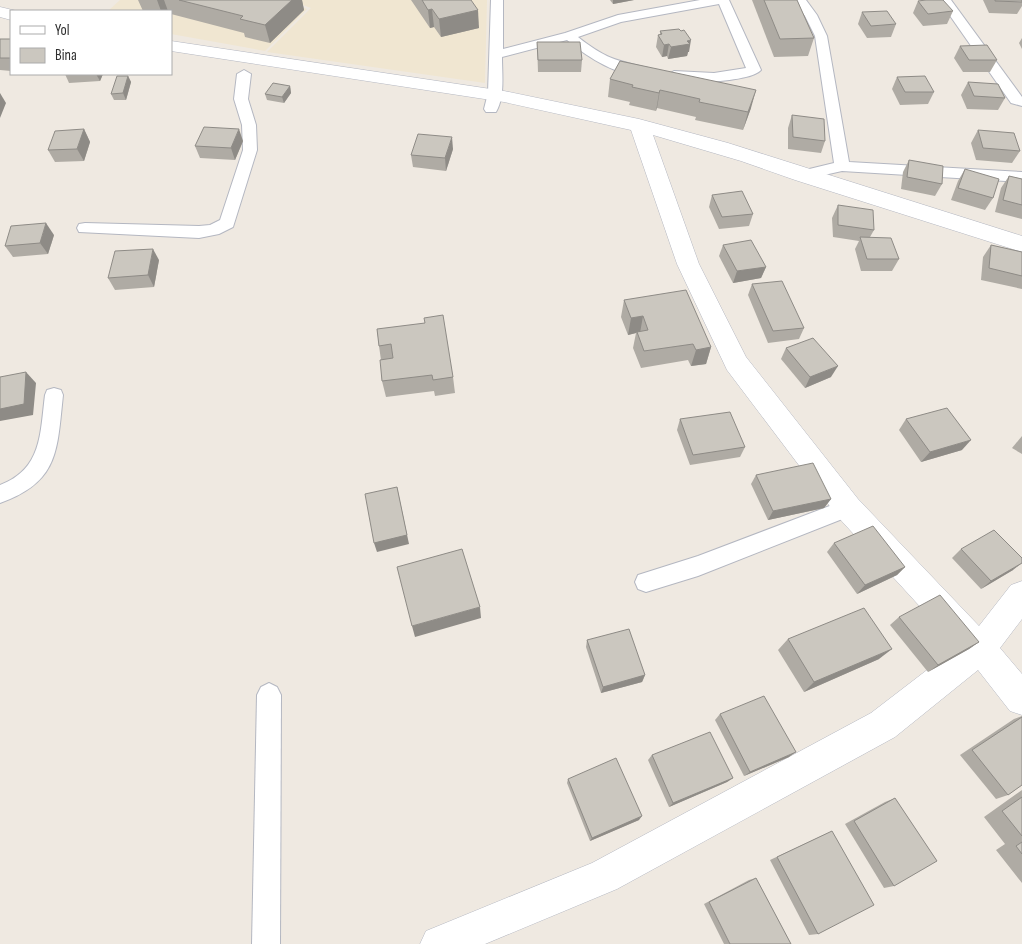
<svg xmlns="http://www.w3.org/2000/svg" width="1022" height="944" font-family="'Sofia Sans Condensed',sans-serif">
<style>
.education{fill:#f0e6d1}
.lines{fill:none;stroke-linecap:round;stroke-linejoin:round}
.street-casing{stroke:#b4b7c1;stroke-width:2}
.secondary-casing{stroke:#b4b7c1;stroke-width:1}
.street{fill:#fff;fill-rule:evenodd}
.secondary{fill:#fff;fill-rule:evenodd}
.wall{fill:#afaba4}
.shaded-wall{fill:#8e8b86}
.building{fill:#cbc7bf;stroke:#8e8b86}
</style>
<rect width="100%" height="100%" fill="#efe9e1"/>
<g class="education">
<path d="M120,0H283L307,9L265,51L171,34V11H108Z"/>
<path d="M289,0H487L485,83L267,52L311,8Z"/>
</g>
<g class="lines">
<g class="street-casing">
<g id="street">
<path d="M491,0H503V49L565,33L618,15L700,0H729L761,70C751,82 677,87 667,75L674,71L714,73L746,68L719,4L621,22L578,37C606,59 615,60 648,68L650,71L648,74C621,80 586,56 567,40L502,57C502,75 505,97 496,112H486L484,109L488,93Z"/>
<path d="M793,0H806L817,15L827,36L849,162L1022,172V182L842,171L802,180L797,178L794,175L797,172L834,163L815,36L805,16Z"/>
<path d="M939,0H951L1022,97V106L1011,103Z"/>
<path d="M244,70L251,74L248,99L256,125L257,150L233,227L219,234L199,238L79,232L77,228L79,224L85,223L199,226L210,225L220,220L243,150L242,125L234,99L237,74Z"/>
<path d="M54,388L61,390L63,395C57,451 59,482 0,503V485C42,469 40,434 45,395L47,390Z"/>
<path d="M848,499L855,502L858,508L855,514L698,576L646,592L638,589L635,582L638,575L698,556Z"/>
<path d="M269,683L277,687L281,695L280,944H252L257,695L261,687Z"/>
</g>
</g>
<g class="secondary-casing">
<g id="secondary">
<path d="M0,7L17,11H11V20L0,17Z"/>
<path d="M171,41L504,91L639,119L728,143L1022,236V252L795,180L741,161L653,135L699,264L746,357L858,499L979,626L1011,585L1022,581V619L1000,648L1022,674V715L1010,711L978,670L895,737L617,889L485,944H420L426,931L592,863L871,713L957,647L838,517L727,370L677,264L631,130L504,102L171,51Z"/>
</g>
</g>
<use href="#street" class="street"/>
<use href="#secondary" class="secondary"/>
</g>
<g class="wall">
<path d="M138,0H302L304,10L270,43L245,37L244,33L171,14V11H143Z"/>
<path d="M411,0H471L479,28L441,37L434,27L430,28Z"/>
<path d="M610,0H634L613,4Z"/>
<path d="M752,0H797L814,38L808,56L774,57Z"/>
<path d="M983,0H1022V6L1017,14L989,13Z"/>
<path d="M918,1L953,11L947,24L923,26L913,13Z"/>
<path d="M862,12L896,24L891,37L867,38L858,24Z"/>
<path d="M660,31L689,52H688L687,56L668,59L667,56L662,57L656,47L658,35H660Z"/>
<path d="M1022,38V49L1019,43Z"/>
<path d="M0,39H11V71L0,70Z"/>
<path d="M537,42L582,60L581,72H538Z"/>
<path d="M960,46L997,60L990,72H963L954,58Z"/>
<path d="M65,74H103L100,81L69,83Z"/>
<path d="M128,76L131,82L126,100H114L111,94Z"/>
<path d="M897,77L934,92L928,104L900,105L892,89Z"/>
<path d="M610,79L751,108L743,130L695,120L696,117L657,108L656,111L629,105L630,102L608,97Z"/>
<path d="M968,82L1005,98L998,110L967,109L961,95Z"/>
<path d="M290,86L291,93L284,103L267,100L265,94Z"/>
<path d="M792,115L825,141L821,153L788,149V128Z"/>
<path d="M84,129L90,142L84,161L55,162L48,150Z"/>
<path d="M978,130L1020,151L1012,163L976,160L971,143Z"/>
<path d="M243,141L235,160L200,158L195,146Z"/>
<path d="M453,149L446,171L413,167L411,155Z"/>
<path d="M909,160L942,184L935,196L901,189L903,172Z"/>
<path d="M965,169L993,198L985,210L951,200L958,181Z"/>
<path d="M1009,176L1022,179V219L995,212L1001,188Z"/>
<path d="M712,195L753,214L749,226L719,229L709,207Z"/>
<path d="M838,205L874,230L870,237L899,259L892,271H861L855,249L859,241L833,237L832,218Z"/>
<path d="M54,235L48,254L13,257L5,246Z"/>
<path d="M723,245L766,267L761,278L733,283L719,256Z"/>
<path d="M991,245L1022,252V289L981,280L983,257Z"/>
<path d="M159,260L154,287L115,290L108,278Z"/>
<path d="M752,284L804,328L799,339L768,343L748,295Z"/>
<path d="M624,300L711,347L706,364L691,366L688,360L641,368L633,348L636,333L628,335L621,317Z"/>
<path d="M377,329L453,377L455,393L435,396L434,391L386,397L382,381L381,360L379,346Z"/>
<path d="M786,348L831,377L805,388L781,359Z"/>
<path d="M680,419L745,447L740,457L690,465L677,430Z"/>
<path d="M906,419L962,450L921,462L899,430Z"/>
<path d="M1022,436V454L1012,448Z"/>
<path d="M756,475L831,499L824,508L768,520L751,484Z"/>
<path d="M834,543L905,567L897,575L857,594L827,552Z"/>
<path d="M961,549L1013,570L981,589L952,558Z"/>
<path d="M899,617L979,642L969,649L928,672L890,625Z"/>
<path d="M788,639L879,659L804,692L778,650Z"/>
<path d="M587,640L645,675L642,682L601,693L586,647Z"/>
<path d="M720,714L789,757L744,776L715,720Z"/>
<path d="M1022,716V785L1008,795L996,799L960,755L1014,719Z"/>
<path d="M652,755L733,778L727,782L669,807L648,760Z"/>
<path d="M568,779L639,820L590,841L567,783Z"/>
<path d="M1022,790V883L996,850L1005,844L984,817Z"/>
<path d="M895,798L894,886L884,888L845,824L885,802Z"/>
<path d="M832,831L818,934L809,935L770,860Z"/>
<path d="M756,878L791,944H724L704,904L749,880Z"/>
</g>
<g class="shaded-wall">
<path d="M157,0H164L168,11H161Z"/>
<path d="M292,0H302L304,10L270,43L265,25Z"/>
<path d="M613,0H634L613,4Z"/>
<path d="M432,9L434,27L430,28L428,10Z"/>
<path d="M478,10L479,28L441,37L439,19Z"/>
<path d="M691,40L689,52H688L687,56L668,59L671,47Z"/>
<path d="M669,44L667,56L662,57L664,45Z"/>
<path d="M96,74H103L100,81Z"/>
<path d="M128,76L131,82L126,100L123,93Z"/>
<path d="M290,86L291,93L284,103L282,97Z"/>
<path d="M660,90L657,108L656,111L659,93Z"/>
<path d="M756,90L751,108L743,130L748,112Z"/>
<path d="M0,93L6,103L0,118Z"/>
<path d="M84,129L90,142L84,161L77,149Z"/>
<path d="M239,129L243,141L235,160L231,148Z"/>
<path d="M452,137L453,149L446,171L445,158Z"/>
<path d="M46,223L54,235L48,254L40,243Z"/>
<path d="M153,249L159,260L154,287L148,275Z"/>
<path d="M766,267L761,278L733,283L737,271Z"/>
<path d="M643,316L640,333L637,332L636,333L628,335L631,318Z"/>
<path d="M711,347L706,364L691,366L696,350Z"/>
<path d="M838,366L831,377L805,388L810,377Z"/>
<path d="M26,372L36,383L33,415L0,421V409Z"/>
<path d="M971,440L962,450L921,462L930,452Z"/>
<path d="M397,487L409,544L377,552L374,543Z"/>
<path d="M831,499L824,508L768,520L773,511Z"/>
<path d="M1022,563L1013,570L981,589L991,581Z"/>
<path d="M905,567L897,575L857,594L865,585Z"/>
<path d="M480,607L481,618L415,637L412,626Z"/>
<path d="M979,642L969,649L928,672L938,665Z"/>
<path d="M892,649L879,659L804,692L814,682Z"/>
<path d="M645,675L642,682L601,693L603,687Z"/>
<path d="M796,752L789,757L744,776L750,772Z"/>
<path d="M733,778L727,782L669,807L673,803Z"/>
<path d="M642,816L639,820L590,841L592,838Z"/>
</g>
<g class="building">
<path d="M179,0H292L265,25L240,19L243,16Z"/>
<path d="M422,0H471L478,10L439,19L432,9L428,10Z"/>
<path d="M764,0H797L814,38L780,39Z"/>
<path d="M926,0H943L953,11L928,14L918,1Z"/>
<path d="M995,0H1022V2L995,1Z"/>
<path d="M887,11L896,24L871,26L862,12Z"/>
<path d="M679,29L681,31L684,30L691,40L687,41L690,44L671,47L669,44L664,45L658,35L662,34L660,31Z"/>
<rect x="0" y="39" width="11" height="19"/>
<path d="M537,42H580L582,60H538Z"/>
<path d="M987,45L997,60H969L960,46Z"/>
<path d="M620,61L756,90L748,112L699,102L700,99L660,90L659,93L632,87L633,85L610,79Z"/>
<path d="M117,76H128L123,93L111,94Z"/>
<path d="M925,76L934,92H905L897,77Z"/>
<path d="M968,82L998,84L1005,98L974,96Z"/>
<path d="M273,83L290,86L282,97L265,94Z"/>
<path d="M792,115L824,119L825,141L793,137Z"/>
<path d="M204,127L239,129L231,148L195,146Z"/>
<path d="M84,129L77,149L48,150L55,131Z"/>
<path d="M978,130L1014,133L1020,151L983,148Z"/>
<path d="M418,134L452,137L445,158L411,155Z"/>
<path d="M909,160L943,166L942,184L907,177Z"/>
<path d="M965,169L999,179L993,198L958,188Z"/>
<path d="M1009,176L1022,179V205L1003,200Z"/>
<path d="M742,191L753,214L722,217L712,195Z"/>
<path d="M838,205L873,210L874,230L838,225Z"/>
<path d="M46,223L40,243L5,246L11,226Z"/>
<path d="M860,237L891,238L899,259H867Z"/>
<path d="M751,240L766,267L737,271L723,245Z"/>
<path d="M991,245L1022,252V276L989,268Z"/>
<path d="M153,249L148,275L108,278L115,251Z"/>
<path d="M782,281L804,328L773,331L752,284Z"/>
<path d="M686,290L711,347L696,350L693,344L644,351L637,332L648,330L643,316L631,318L624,300Z"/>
<path d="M443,315L453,377L433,380L432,375L382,381L380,360L393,358L391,344L379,346L377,329L425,323L424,318Z"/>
<path d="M813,338L838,366L810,377L786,348Z"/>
<path d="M26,372L24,404L0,409V377Z"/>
<path d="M947,408L971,440L930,452L906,419Z"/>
<path d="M730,412L745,447L693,455L680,419Z"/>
<path d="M813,463L831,499L773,511L756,475Z"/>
<path d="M397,487L407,535L374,543L365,494Z"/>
<path d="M873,526L905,567L865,585L834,543Z"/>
<path d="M994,530L1022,558V563L991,581L961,549Z"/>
<path d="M462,549L480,607L412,626L397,567Z"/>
<path d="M940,595L979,642L938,665L899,617Z"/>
<path d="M864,608L892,649L814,682L788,639Z"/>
<path d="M629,629L645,675L603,687L587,640Z"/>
<path d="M764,696L796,752L750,772L720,714Z"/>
<path d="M1022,717V785L1008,795L972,750Z"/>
<path d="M710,732L733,778L673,803L652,755Z"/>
<path d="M616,758L642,816L592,838L568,779Z"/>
<path d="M1022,797V836L1002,811Z"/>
<path d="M895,798L937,861L894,886L854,821Z"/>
<path d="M832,831L874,905L818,934L777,857Z"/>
<path d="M1022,842V854L1016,846Z"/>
<path d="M756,878L791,944H730L709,902Z"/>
</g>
<rect x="10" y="10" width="162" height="65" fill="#ffffff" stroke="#ababab"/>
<rect x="20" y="26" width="25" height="8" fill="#ffffff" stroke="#ababab"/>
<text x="55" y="35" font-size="15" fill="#2e2e2e">Yol</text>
<rect x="20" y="48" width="25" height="15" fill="#cbc7bf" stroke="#ababab"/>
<text x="55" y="60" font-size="15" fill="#2e2e2e">Bina</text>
</svg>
